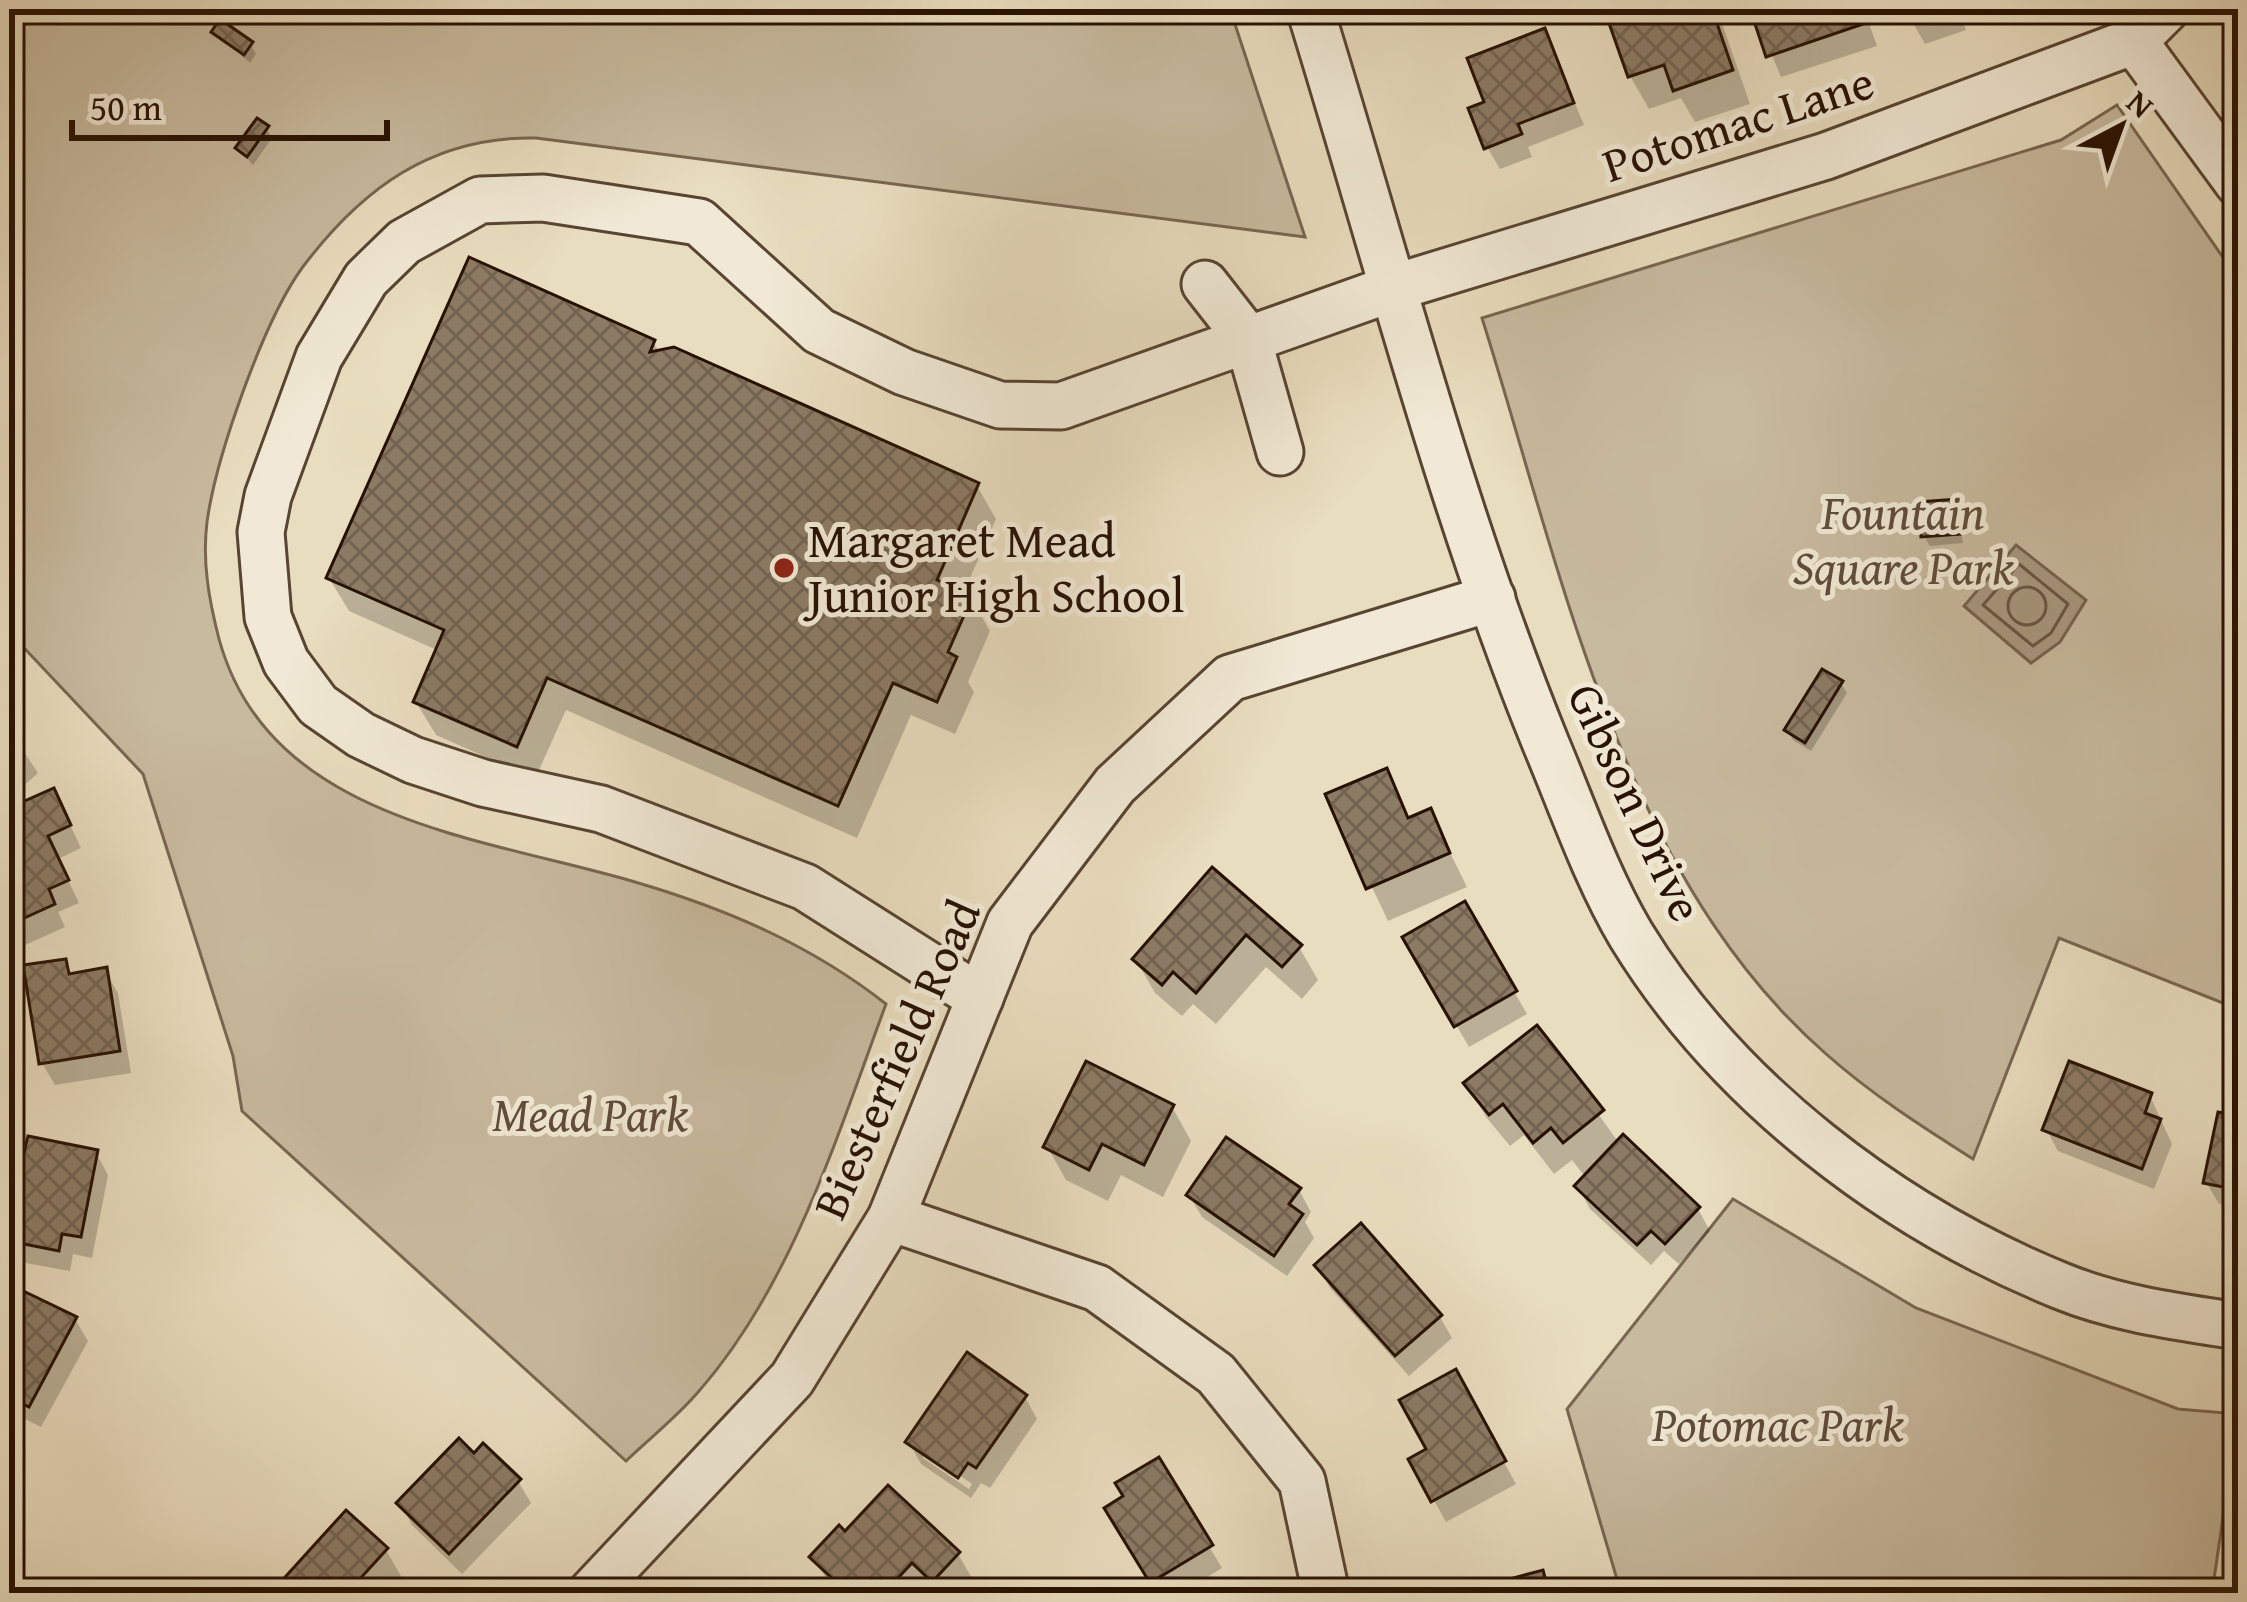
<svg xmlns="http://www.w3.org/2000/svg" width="2247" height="1602" font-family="'Gentium Book Plus',serif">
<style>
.green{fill:#c8ba9f;stroke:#786651;stroke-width:3}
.water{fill:#a7987f;stroke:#74624d;stroke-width:3}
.shadow{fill:#0003;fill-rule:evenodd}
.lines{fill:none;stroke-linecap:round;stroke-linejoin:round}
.shore{stroke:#675441;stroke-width:3}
.building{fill:url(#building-cross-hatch);stroke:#271103;stroke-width:3}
.minor-casing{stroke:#584432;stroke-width:51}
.minor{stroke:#f1e9d5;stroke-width:45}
.poi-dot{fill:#8f2418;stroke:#f1e9d5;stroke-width:4.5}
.labels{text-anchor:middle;stroke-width:10;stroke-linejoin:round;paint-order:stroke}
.street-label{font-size:48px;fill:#271103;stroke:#f1e9d5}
.park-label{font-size:48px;font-style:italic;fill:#5f4c3a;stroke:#f1e9d5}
.poi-label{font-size:48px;fill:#271103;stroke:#f1e9d5;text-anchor:start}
</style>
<defs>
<pattern id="building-cross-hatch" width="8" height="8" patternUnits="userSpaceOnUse" patternTransform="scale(3)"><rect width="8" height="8" fill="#8c7b65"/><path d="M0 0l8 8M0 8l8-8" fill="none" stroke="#726351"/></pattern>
</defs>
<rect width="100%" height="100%" fill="#e9ddbf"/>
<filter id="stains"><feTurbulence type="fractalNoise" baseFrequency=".00167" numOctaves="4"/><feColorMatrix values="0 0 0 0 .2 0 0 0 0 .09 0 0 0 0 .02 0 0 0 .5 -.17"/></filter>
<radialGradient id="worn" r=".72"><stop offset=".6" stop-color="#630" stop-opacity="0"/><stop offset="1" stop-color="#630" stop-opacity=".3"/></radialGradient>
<g class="green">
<path d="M9,9H1230L1305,237L536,138C433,136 362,188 302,268C263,322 216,457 207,522C202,562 209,600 219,639C269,821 483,837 635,882C727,909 811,945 886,1004C837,1136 793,1283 699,1391C678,1416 650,1438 626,1461L242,1111L233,1056L143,774L9,632Z"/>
<path d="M2117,105L2238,279V1009L2059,938L1973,1159C1921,1126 1871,1094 1825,1053C1620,873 1561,568 1482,318L2061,140Z"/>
<path d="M1733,1199L1916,1308L2178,1409L2238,1414L2212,1593H1621L1567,1409Z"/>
</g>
<path class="water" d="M2016,545L2086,600L2060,642L2031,663L1964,606Z"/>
<g class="shadow">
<path d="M1611,9H1717L1750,104L1695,122L1681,98L1649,109L1630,76Z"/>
<path d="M1753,9H1864L1877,46L1781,77Z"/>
<path d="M1905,9H1965L1959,11L1966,30L1925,44Z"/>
<path d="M1544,31L1584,125L1528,147L1532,157L1500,169L1487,147L1488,104Z"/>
<path d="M214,32L250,44L256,54L250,63Z"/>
<path d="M266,128L272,138L253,165L238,148Z"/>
<path d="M653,342L660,353L977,486L996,519L963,594L971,598L990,631L968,682L974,692L955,734L911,715L857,838L566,710L535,779L436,735L416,702L439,651L349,611L329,578Z"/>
<path d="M1955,502L1963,543L1930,546L1924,536Z"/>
<path d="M1841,683L1847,693L1811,751L1793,740L1788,730Z"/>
<path d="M9,729L38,773L9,799Z"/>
<path d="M1385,772L1411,820L1430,812L1467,887L1388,921L1329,796Z"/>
<path d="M9,811L65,814L81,848L58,859L79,903L58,912L65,927L23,946L9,920Z"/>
<path d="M1212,871L1299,947L1318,980L1302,999L1266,967L1216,1024L1193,1004L1182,1016L1155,993L1136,960Z"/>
<path d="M1464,905L1527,1014L1469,1047L1406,939Z"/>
<path d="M65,962L73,976L105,971L118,993L131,1073L55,1085L42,1063Z"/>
<path d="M1537,1029L1619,1143L1698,1209L1710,1231L1679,1264L1664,1251L1651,1265L1590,1209L1578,1187L1586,1178L1572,1160L1554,1174L1524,1135L1510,1146L1486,1117L1467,1084Z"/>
<path d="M2150,1096L2172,1144L2154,1189L2058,1151L2046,1129Z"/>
<path d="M1172,1107L1191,1141L1163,1197L1121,1175L1108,1201L1066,1180L1047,1146Z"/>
<path d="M2238,1119V1208L2219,1204L2206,1182Z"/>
<path d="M96,1153L108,1175L92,1258L73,1254L70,1271L20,1262L9,1234Z"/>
<path d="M1299,1190L1311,1212L1305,1222L1314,1238L1287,1276L1202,1217L1189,1195Z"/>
<path d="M1318,1266L1440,1317L1452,1338L1409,1376L1330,1288Z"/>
<path d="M14,1289L75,1319L88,1341L41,1427L9,1411V1297Z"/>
<path d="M1455,1373L1516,1484L1446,1522L1412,1461L1430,1451Z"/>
<path d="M1025,1397L1037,1419L990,1488L981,1483L971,1498L921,1464L909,1442ZM923,1450L972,1484L969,1489L923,1458Z"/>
<path d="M474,1457L518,1481L531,1503L462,1574L412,1525L400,1503Z"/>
<path d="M1158,1461L1222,1568L1182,1593H1159L1120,1531L1127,1497Z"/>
<path d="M845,1535L958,1554L977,1587L971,1593H835L813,1557Z"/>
<path d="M386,1550L405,1583L395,1593H284Z"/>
</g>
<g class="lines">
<g class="shore">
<path d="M2019,564L2068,604L2051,633L2033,646L1983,605Z"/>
<circle cx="2027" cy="606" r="19"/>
</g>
</g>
<g class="building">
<path d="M1604,9H1712L1733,70L1673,91L1664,65L1628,77Z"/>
<path d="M1750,9H1862L1866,23L1766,57Z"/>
<path d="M220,19L253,42L244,55L211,32Z"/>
<path d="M1545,28L1574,103L1518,124L1522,134L1484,149L1468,108L1484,102L1467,58Z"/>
<path d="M257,118L269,126L247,157L235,148Z"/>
<path d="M469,257L655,340L650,352L674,347L979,483L937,580L973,595L948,652L957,657L937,702L893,683L838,806L547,678L517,747L413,702L444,630L326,578Z"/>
<path d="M1957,499L1960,534L1921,537L1919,502Z"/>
<path d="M1822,669L1843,681L1805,743L1784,730Z"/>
<path d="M9,725L21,738L9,749Z"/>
<path d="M1387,768L1408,818L1431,808L1450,853L1366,889L1325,794Z"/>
<path d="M54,788L71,825L48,836L69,880L49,889L55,904L9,925V808Z"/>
<path d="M1212,867L1302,945L1282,967L1246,935L1196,993L1173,972L1162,985L1132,959Z"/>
<path d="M1465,901L1517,991L1454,1027L1402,937Z"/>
<path d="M66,959L69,974L107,967L120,1051L39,1064L23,965Z"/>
<path d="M1537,1025L1604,1110L1563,1143L1551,1128L1533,1143L1503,1104L1489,1115L1463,1083Z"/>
<path d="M1086,1061L1174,1105L1144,1165L1102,1144L1089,1170L1043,1147Z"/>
<path d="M2069,1061L2152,1093L2145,1113L2161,1119L2142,1169L2042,1130Z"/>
<path d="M2218,1112L2238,1116V1190L2203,1183Z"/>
<path d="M1623,1134L1700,1207L1665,1244L1651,1231L1637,1245L1574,1186Z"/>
<path d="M28,1136L98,1150L81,1237L62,1234L59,1251L9,1241V1216Z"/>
<path d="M1226,1137L1301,1188L1289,1204L1303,1214L1274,1256L1186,1195Z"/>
<path d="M1361,1223L1442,1315L1395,1356L1314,1265Z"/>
<path d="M13,1286L77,1317L29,1407L9,1397Z"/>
<path d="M967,1352L1027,1395L976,1468L968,1463L958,1478L905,1442Z"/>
<path d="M1456,1369L1506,1461L1431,1502L1408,1459L1426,1449L1399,1400Z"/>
<path d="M459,1438L474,1453L483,1443L521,1479L449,1554L396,1503Z"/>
<path d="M1159,1457L1213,1545L1150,1583L1104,1508L1123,1496L1115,1483Z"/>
<path d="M888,1485L960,1552L932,1582L912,1563L884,1593H873L862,1583L848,1593L809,1557L839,1525L845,1531Z"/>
<path d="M346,1510L388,1548L357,1582L370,1593H284L277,1586Z"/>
<path d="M1543,1570L1549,1593H1458Z"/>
</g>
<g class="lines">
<g class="minor-casing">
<g id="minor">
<path d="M1310,9C1386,254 1449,506 1546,744C1573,808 1596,876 1631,935C1727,1092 1891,1217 2061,1286C2117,1309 2179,1317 2238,1326"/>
<path d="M2134,41L2238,183"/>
<path d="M1205,284L1248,339L1280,452"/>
<path d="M980,998L805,887L601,809L483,783L413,760L361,735L318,705L286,662L268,617L261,532L268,496L319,357L366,279L404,242L480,200L543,198L699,222L819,331L904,372L1000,405L1061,406L1396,287L1826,156L2134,41L2166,9"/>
<path d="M891,1218L1097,1288L1216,1374L1302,1481L1326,1593"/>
<path d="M591,1593L792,1379L891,1218L1010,923L1115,785L1230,678L1492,598"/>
</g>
</g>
<use href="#minor" class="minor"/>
</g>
<circle class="poi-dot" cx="784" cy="568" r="12"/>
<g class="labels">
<g class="street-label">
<text transform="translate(1738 123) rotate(-18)" y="17">Potomac Lane</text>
<text transform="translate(1636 802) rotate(65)" y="17">Gibson Drive</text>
<text transform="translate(896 1059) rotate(-66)" y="17">Biesterfield Road</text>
</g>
<g class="park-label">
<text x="1903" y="529">Fountain<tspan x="1903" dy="55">Square Park</tspan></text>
<text x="590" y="1131">Mead Park</text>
<text x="1778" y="1441">Potomac Park</text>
</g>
<g class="poi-label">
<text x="808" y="557">Margaret Mead<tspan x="808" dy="55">Junior High School</tspan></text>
</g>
</g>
<rect width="2247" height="1602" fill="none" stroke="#e9ddbf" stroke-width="48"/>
<rect x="12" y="12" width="2223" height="1578" fill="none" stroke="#271103" stroke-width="6"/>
<rect x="24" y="24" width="2199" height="1554" fill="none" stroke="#271103" stroke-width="3"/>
<g transform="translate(2121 126) rotate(41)" stroke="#f1e9d5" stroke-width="9" paint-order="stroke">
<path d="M0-9L21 45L0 30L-21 45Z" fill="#271103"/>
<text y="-18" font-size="33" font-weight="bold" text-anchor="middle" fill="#271103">N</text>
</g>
<path d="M72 120v18h315v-18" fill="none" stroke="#271103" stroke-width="6"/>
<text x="90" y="120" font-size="36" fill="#271103" stroke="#f1e9d5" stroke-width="9" paint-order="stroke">50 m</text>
<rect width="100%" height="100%" filter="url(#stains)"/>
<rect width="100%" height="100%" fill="url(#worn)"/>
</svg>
